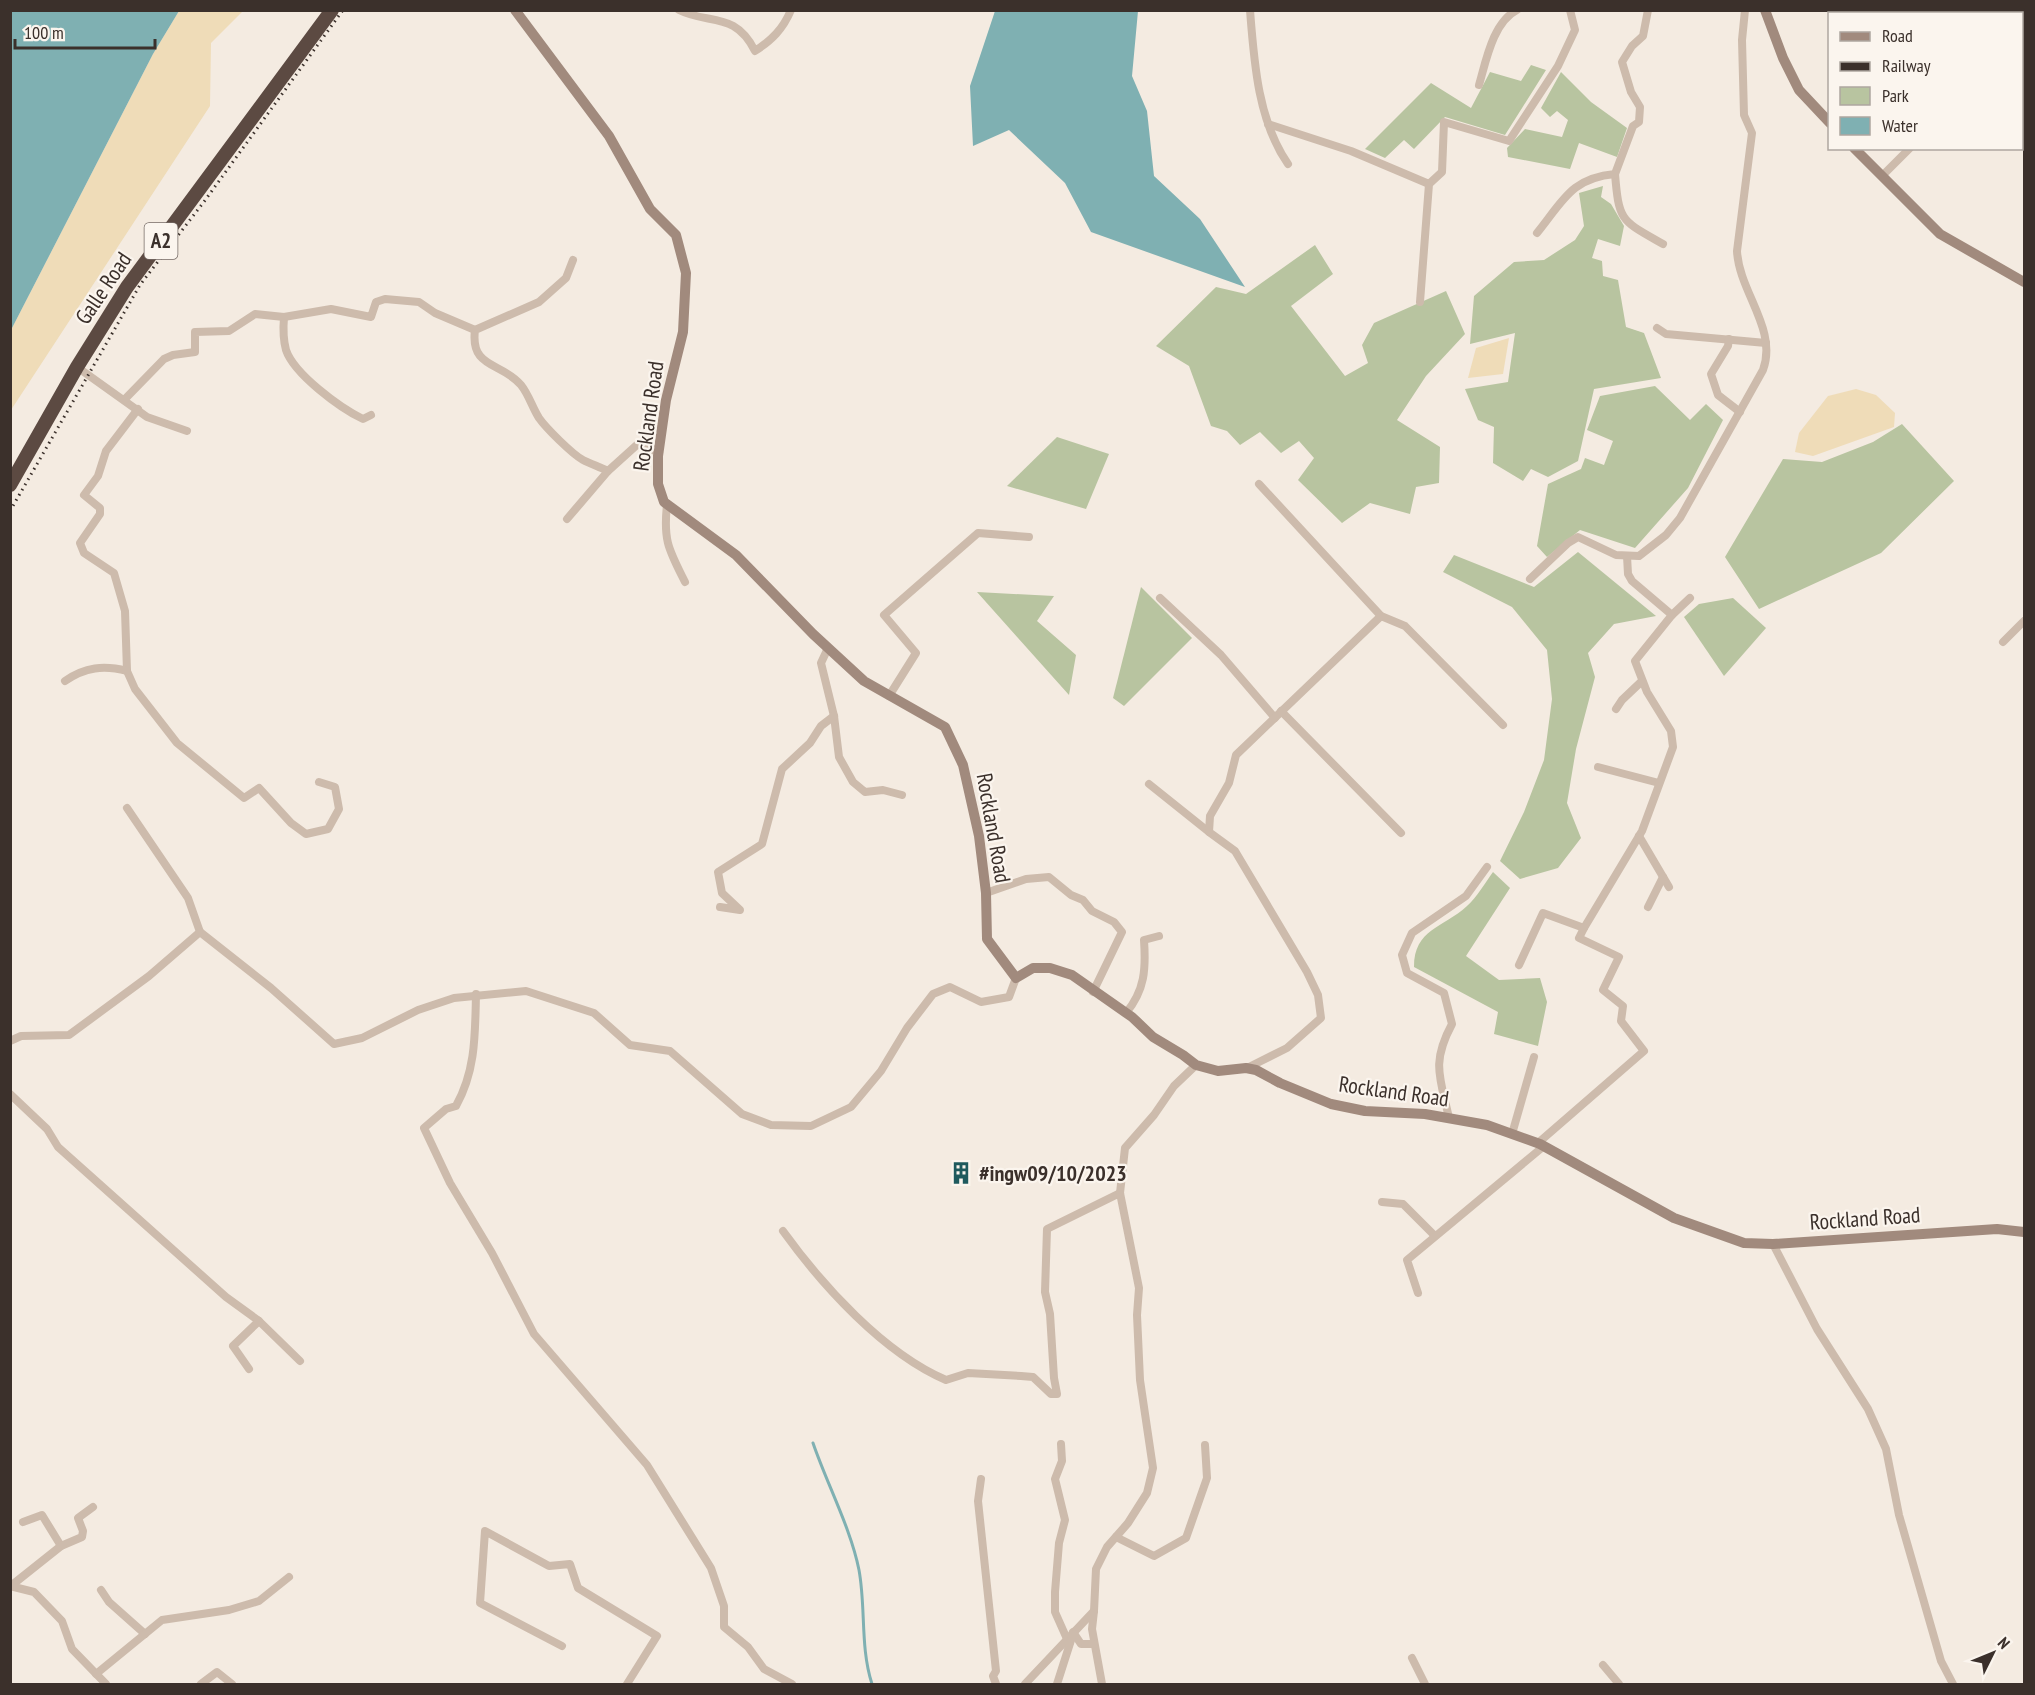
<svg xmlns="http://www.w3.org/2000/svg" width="2035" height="1695" font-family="'PT Sans Narrow',sans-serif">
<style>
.green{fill:#b8c4a0}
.sand{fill:#efdcb8}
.water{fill:#7fb0b2}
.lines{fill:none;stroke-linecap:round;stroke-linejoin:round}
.stream{stroke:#7fb0b2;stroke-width:3}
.street{stroke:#cdbbac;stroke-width:8}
.secondary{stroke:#a18a7d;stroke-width:10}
.highway{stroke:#5c4a42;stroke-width:14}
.rail{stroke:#3b302b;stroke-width:3;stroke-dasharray:1.5 4.5;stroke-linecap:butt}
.labels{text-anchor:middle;stroke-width:4.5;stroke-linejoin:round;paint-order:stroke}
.shield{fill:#fbf5ee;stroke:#756b66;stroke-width:1.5}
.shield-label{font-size:21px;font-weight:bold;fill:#3b302b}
.street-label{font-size:22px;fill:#3b302b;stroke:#fbf5ee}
.poi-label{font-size:22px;font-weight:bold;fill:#3b302b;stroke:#fbf5ee;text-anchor:start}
</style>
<rect width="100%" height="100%" fill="#f4ebe1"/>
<g class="green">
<path d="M1531,65L1546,70L1505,135L1445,117L1414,149L1404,140L1385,158L1365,149L1431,83L1471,108L1490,72L1521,81Z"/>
<path d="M1561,72L1591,102L1627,128L1617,157L1579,143L1570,169L1508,157L1507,148L1525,129L1562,137L1568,120L1557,111L1550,117L1541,108Z"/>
<path d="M1603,186L1601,197L1611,204L1624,226L1620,246L1598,239L1592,258L1602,261L1603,276L1618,280L1626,327L1644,333L1661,378L1594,389L1578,461L1548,477L1531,469L1523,481L1493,463L1494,427L1478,420L1465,389L1508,382L1515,333L1470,344L1474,296L1514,262L1544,260L1575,240L1584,226L1579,193Z"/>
<path d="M1315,245L1333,274L1291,306L1345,376L1368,363L1362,345L1374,323L1446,291L1465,334L1426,376L1397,420L1440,447L1439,483L1416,487L1410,514L1370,503L1342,523L1298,480L1314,458L1299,441L1281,453L1260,432L1240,445L1227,431L1211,426L1189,366L1156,346L1216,287L1246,294Z"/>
<path d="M1655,386L1690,420L1706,404L1723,420L1688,488L1635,548L1580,530L1547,557L1537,546L1548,484L1581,469L1585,458L1604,465L1613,441L1587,430L1600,396Z"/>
<path d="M1902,424L1954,481L1881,553L1759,609L1725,557L1783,459L1822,462L1873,442Z"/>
<path d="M1057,437L1109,454L1086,509L1007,486Z"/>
<path d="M1578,552L1656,616L1614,624L1588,653L1595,677L1576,749L1567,803L1581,838L1558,868L1520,879L1500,861L1524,812L1544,760L1552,699L1547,650L1512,607L1443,572L1454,555L1534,587Z"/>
<path d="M1141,587L1192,638L1124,706L1113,698Z"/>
<path d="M977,592L1054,596L1037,621L1076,655L1069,695Z"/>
<path d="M1733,598L1766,628L1724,676L1684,617L1699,604Z"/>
<path d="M1493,872L1510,888L1466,956L1499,980L1540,978L1547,1002L1538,1046L1494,1034L1498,1012L1414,967C1414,929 1443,928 1467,906C1477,897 1485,883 1493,872Z"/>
</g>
<g class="sand">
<path d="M179,11H243L211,43L210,106L11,410V330L153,54Z"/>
<path d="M1509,338L1503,374L1468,378L1476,348Z"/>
<path d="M1856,389L1876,395L1895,413L1894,427L1813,456L1795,452L1799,433L1828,396Z"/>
</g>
<g class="water">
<path d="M11,10L179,11L153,54L11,330Z"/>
<path d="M995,11H1138L1132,76L1147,111L1154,176L1200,219L1245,287L1091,232L1065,183L1009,130L973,146L970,86Z"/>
</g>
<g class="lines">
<path class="stream" d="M813,1443C827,1484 851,1529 859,1570C866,1608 860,1647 872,1684"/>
<g class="street">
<path d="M679,10C709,25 735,11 755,51C772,40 783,29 791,10"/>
<path d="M1250,10C1254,62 1258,121 1288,164"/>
<path d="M2022,39L2024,37"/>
<path d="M1479,85C1486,61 1493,22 1517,10"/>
<path d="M1268,124L1351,151L1429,184"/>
<path d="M1615,174C1619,222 1621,220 1663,244"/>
<path d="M1882,176L1910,148"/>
<path d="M1537,233C1563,201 1571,178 1615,174L1633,126L1639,122L1640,107L1631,92L1622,62L1632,46L1643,36L1648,10"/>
<path d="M573,260L566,278L539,302L475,330C470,369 502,362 521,385C529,395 532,407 539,418C546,428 572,454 583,460C591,464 600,467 608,471"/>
<path d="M1420,302L1429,184L1442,172L1444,122L1509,141L1558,66L1575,30L1570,10"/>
<path d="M284,317C283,329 283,339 286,350C294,374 340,408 363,419L371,415"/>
<path d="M1657,328L1666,334L1766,343"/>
<path d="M1729,339L1728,346L1711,374L1718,395L1740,412"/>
<path d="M77,367L147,417L187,431"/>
<path d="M125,399L164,359L173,355L195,352V332L229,331L255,314L284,317L331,309L371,317L376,302L385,299L419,302L435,313L475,330"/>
<path d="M138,409L106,451L98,476L84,495L100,508V514L80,543L84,553L114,573L125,611L127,671L135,689L177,743L244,798L259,788L291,823L306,834L328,829L339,809L335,787L319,782"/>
<path d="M667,505C663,541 669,550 685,582"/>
<path d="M567,519L608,471L639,443L659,453"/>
<path d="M1627,556L1628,574L1632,581L1672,615L1690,598"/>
<path d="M1530,579L1568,543L1578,537L1616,555L1639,556L1666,535L1680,518L1763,370C1778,329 1739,292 1737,251L1752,133L1744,115L1742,40L1745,10"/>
<path d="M1160,598L1221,655L1275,718"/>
<path d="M1381,616L1259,484L1381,616L1405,626L1503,725"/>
<path d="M2003,642L2024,621"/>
<path d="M828,648L821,663L834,716L839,757L853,782L865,792L883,790L902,795"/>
<path d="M65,681C85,667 104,665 127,671"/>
<path d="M889,696L916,653L884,615L978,533L1029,537"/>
<path d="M1616,709L1622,700L1642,681"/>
<path d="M1281,711L1401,833"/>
<path d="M1598,767L1659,783"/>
<path d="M1149,784L1209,832"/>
<path d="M127,808L188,898L200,932"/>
<path d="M1639,836L1669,887"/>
<path d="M986,893L1026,879L1049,877L1071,895L1083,900L1092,911L1114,922L1122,932L1093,992"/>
<path d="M720,907L740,910L722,893L718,872L762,844L782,769L810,743L821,726L834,716"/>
<path d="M1648,907L1663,877"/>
<path d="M1519,965L1543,913L1584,928L1642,831L1673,747L1671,731L1647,692L1635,661L1672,615"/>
<path d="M476,994C475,1034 476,1070 456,1106L446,1109L424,1128L450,1183L492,1253L534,1334L647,1465L711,1568L724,1606V1627L748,1647L764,1669L792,1684"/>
<path d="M1126,1013C1145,990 1146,969 1144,940L1159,936"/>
<path d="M10,1041L21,1036L69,1035L149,976L200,932L271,988L334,1044L362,1038L418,1010L454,998L526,991L594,1013L630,1045L670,1051L742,1114L771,1125L811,1126L851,1107L881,1071L907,1028L933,994L950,987L981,1002L1009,997L1016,978"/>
<path d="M1247,1068L1287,1048L1321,1018L1318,995L1307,972L1235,851L1209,832L1210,816L1229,783L1236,755L1381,616"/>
<path d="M10,1094L47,1129L58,1147L226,1297L259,1321L300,1361"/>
<path d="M1449,1118C1440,1077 1431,1063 1452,1024L1444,993L1407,973L1402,955L1412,933L1466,896L1487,867"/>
<path d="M1512,1134L1534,1057"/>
<path d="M1538,1143L1644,1051L1621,1021L1623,1006L1603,990L1619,957L1579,938L1584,928"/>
<path d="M1382,1202L1403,1204L1435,1236"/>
<path d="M783,1231C822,1285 883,1353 946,1380L968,1373L1021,1376L1033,1377L1051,1394H1057L1054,1378L1050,1314L1045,1292L1047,1229L1120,1193"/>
<path d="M1773,1244L1817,1329L1868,1409L1886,1449L1899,1515L1941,1661L1953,1684"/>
<path d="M1418,1293L1407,1260L1544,1146"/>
<path d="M249,1369L233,1346L259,1321"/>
<path d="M1061,1444L1062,1461L1055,1479L1065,1520L1059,1543L1055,1592V1612L1067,1639"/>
<path d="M981,1479L978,1501L996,1671L993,1676L996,1684"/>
<path d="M23,1522L42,1515L61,1546"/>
<path d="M1116,1537L1154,1556L1186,1538L1207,1478L1205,1445"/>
<path d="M12,1585L61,1546L82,1537L83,1531L78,1518L93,1507"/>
<path d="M10,1586L34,1592L62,1621L72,1649L106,1684"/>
<path d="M101,1590L109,1602L145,1634"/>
<path d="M1094,1611L1092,1629L1102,1684"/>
<path d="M1073,1632L1081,1644H1094"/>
<path d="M562,1646L480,1603L485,1531L549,1566L570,1564L578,1588L657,1636L627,1684"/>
<path d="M1412,1658L1425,1684"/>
<path d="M1603,1665L1619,1684"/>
<path d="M96,1674L162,1620L229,1610L259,1601L289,1577"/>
<path d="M201,1684L217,1672L232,1684"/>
<path d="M1025,1684L1094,1611L1096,1569L1107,1547L1128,1523L1147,1493L1153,1468L1140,1380L1137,1315L1139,1288L1120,1193L1125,1148L1154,1115L1174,1086L1196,1065"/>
<path d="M1057,1684L1073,1634"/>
</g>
<g class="secondary">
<path d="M515,10L609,136L650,209L676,235L686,273L683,332L666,400L658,456V484L664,502L736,555L813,634L864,681L945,727L963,765L979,836L986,893L987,939L1016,978L1033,968H1050L1072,975L1132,1017L1153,1037L1183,1055L1196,1065L1218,1071L1246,1068L1256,1070L1280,1083L1331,1104L1365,1111L1425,1114L1487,1125L1540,1144L1674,1218L1744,1243L1773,1244L1997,1229L2024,1232"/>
<path d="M1765,10L1783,58L1799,90L1830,123"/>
<path d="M1854,148L1940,234L2024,282"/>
</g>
<path class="highway" d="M10,485L77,367L127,287L332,10"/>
<path class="rail" d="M10,511L140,285L206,199L343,10"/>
</g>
<defs>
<g id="building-bare" transform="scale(1.8)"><path d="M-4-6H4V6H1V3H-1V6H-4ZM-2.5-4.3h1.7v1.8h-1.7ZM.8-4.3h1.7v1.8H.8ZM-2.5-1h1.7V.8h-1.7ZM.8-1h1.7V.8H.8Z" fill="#1f5a5e" stroke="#fbf5ee" stroke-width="2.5" paint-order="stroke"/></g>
</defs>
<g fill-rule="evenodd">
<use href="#building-bare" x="961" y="1173"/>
</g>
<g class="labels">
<rect class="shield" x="144.5" y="223" width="33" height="36" rx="4.5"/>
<g class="shield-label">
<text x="161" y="248">A2</text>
</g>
<g class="street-label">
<text transform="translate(103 288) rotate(-56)" y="8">Galle Road</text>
<text transform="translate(648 416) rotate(-82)" y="8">Rockland Road</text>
<text transform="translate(994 828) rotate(80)" y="8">Rockland Road</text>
<text transform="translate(1394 1091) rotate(8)" y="8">Rockland Road</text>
<text transform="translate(1865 1218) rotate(-4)" y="8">Rockland Road</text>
</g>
<g class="poi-label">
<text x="979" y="1181">#ingw09/10/2023</text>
</g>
</g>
<rect width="2035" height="1695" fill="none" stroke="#3b302b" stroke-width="24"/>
<rect x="1828" y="12" width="195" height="138" fill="#fbf5ee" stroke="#aea6a0" stroke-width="1.5"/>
<rect x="1840" y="32" width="30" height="9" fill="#a18a7d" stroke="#aea6a0" stroke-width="1.5"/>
<text x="1882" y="42" font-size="18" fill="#3b302b">Road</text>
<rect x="1840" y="62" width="30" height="9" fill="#3b302b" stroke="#aea6a0" stroke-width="1.5"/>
<text x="1882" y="72" font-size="18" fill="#3b302b">Railway</text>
<rect x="1840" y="87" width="30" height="18" fill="#b8c4a0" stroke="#aea6a0" stroke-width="1.5"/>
<text x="1882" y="102" font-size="18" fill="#3b302b">Park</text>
<rect x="1840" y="117" width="30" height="18" fill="#7fb0b2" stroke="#aea6a0" stroke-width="1.5"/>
<text x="1882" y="132" font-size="18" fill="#3b302b">Water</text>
<g transform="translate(1993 1653) rotate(47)" stroke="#fbf5ee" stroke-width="4.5" paint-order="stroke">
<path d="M0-4.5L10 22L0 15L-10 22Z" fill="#3b302b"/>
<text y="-9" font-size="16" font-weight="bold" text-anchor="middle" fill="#3b302b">N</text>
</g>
<path d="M15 39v9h140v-9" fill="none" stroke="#3b302b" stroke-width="3"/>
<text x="24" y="39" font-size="18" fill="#3b302b" stroke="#fbf5ee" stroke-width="4.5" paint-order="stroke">100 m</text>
</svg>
